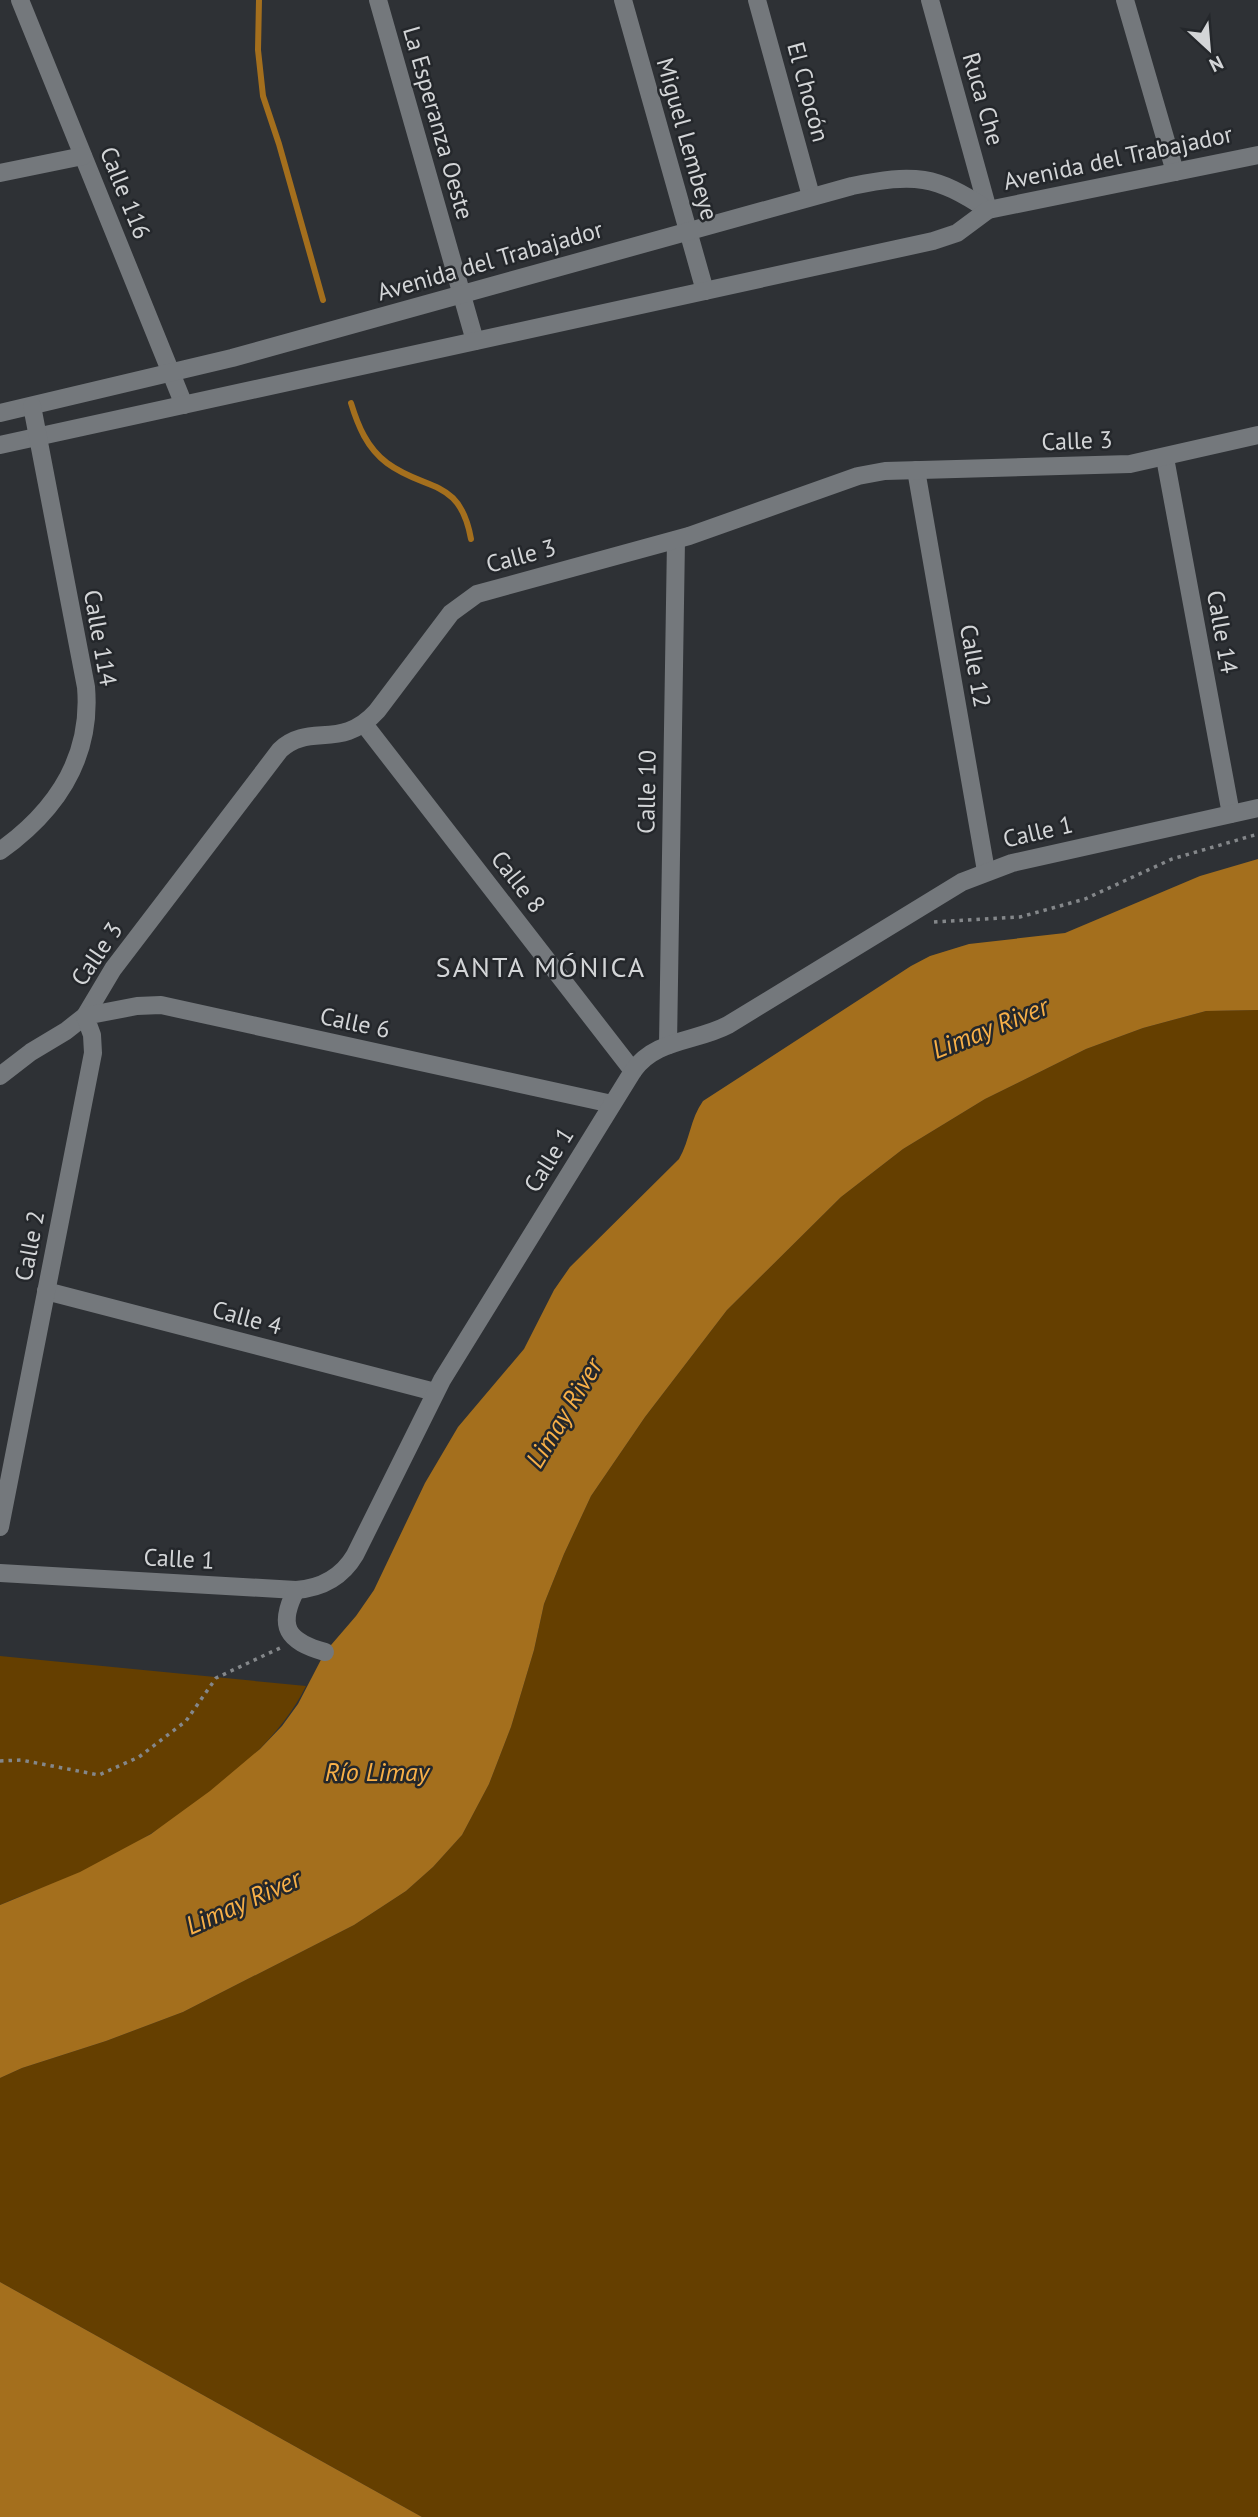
<svg xmlns="http://www.w3.org/2000/svg" width="1258" height="2517" font-family="'PT Sans',sans-serif">
<style>
.green{fill:#653f00}
.water{fill:#a46f1d}
.lines{fill:none;stroke-linecap:round;stroke-linejoin:round}
.stream{stroke:#a46f1d;stroke-width:6}
.path{stroke:#84878a;stroke-width:3.5;stroke-dasharray:3.5 5;stroke-linecap:butt}
.minor{stroke:#74787c;stroke-width:18}
.labels{text-anchor:middle;stroke-width:5;stroke-linejoin:round;paint-order:stroke}
.street-label{font-size:24px;fill:#d3d5d7;stroke:#24272b}
.water-label{font-size:26px;font-style:italic;fill:#f8b048;stroke:#24272b}
.quarter-label{font-size:28px;letter-spacing:2px;fill:#d3d5d7;stroke:#24272b}
</style>
<rect width="100%" height="100%" fill="#2e3135"/>
<g class="green">
<path d="M1258,1010V2517H422L0,2282V2078L22,2068L106,2041L183,2012L354,1925L406,1891L433,1867L462,1835L489,1784L511,1727L534,1650L544,1604L564,1554L591,1496L645,1417L727,1310L841,1197L903,1149L985,1099L1086,1049L1143,1028L1206,1011Z"/>
<path d="M0,1656L306,1686C269,1763 156,1837 79,1873C53,1885 26,1893 0,1905Z"/>
</g>
<g class="water">
<path d="M1258,859V1010L1206,1011L1143,1028L1086,1049L985,1099L903,1149L841,1197L727,1310L645,1417L591,1496L564,1554L544,1604L534,1650L511,1727L489,1784L462,1835L433,1867L406,1891L354,1925L183,2012L106,2041L22,2068L0,2078V1905L80,1872L151,1834L210,1791L260,1749L282,1726L298,1704L325,1652L356,1616L374,1590L425,1483L458,1427L524,1349L554,1290L570,1267L679,1159C690,1140 690,1119 703,1101L911,966L930,956L969,944L1065,933L1200,876Z"/>
<path d="M0,2282L422,2517H0Z"/>
</g>
<g class="lines">
<g class="stream">
<path d="M259,0L258,50L263,96L279,144L323,300"/>
<path d="M351,403C358,426 367,448 387,463C426,492 460,477 471,539"/>
</g>
<g class="path">
<path d="M934,922L1020,917L1085,899L1172,859L1258,834"/>
<path d="M0,1761L21,1760L99,1775L139,1757L186,1721L216,1678L280,1648"/>
</g>
<g class="minor">
<path d="M20,0L184,405"/>
<path d="M378,0L475,341"/>
<path d="M623,0L705,291"/>
<path d="M757,0L811,196"/>
<path d="M930,0L988,210"/>
<path d="M1125,0L1175,172"/>
<path d="M0,173L83,156"/>
<path d="M0,413L232,358L852,186C915,173 935,175 988,210"/>
<path d="M0,445L933,241L957,233L988,210L1258,155"/>
<path d="M1165,458L1231,814"/>
<path d="M916,470L986,871"/>
<path d="M364,724L633,1071"/>
<path d="M0,851C56,811 92,758 86,687L32,406"/>
<path d="M668,1045L676,540"/>
<path d="M0,1076L31,1052L66,1031L85,1016L113,969L280,750C310,722 341,751 377,711L451,613L477,594L689,536L858,476L885,471L1130,464L1258,435"/>
<path d="M46,1291L435,1392"/>
<path d="M0,1527L93,1053L92,1035L85,1016L137,1006L161,1005L612,1104"/>
<path d="M0,1573L296,1590C322,1588 342,1577 355,1555L442,1380L633,1071C655,1039 696,1042 728,1025L962,882L1012,863L1258,808"/>
<path d="M296,1590C277,1627 287,1641 325,1652"/>
</g>
</g>
<g class="labels">
<g class="street-label">
<text transform="translate(808 92) rotate(75)" y="8">El Chocón</text>
<text transform="translate(983 99) rotate(74)" y="8">Ruca Che</text>
<text transform="translate(438 123) rotate(74)" y="8">La Esperanza Oeste</text>
<text transform="translate(687 139) rotate(74)" y="8">Miguel Lembeye</text>
<text transform="translate(1118 158) rotate(-12)" y="8">Avenida del Trabajador</text>
<text transform="translate(125 193) rotate(68)" y="8">Calle 116</text>
<text transform="translate(490 261) rotate(-16)" y="8">Avenida del Trabajador</text>
<text transform="translate(1077 441) rotate(-2)" y="8">Calle 3</text>
<text transform="translate(521 556) rotate(-15)" y="8">Calle 3</text>
<text transform="translate(1222 632) rotate(80)" y="8">Calle 14</text>
<text transform="translate(100 638) rotate(80)" y="8">Calle 114</text>
<text transform="translate(975 666) rotate(80)" y="8">Calle 12</text>
<text transform="translate(647 792) rotate(-89)" y="8">Calle 10</text>
<text transform="translate(1038 832) rotate(-13)" y="8">Calle 1</text>
<text transform="translate(518 882) rotate(52)" y="8">Calle 8</text>
<text transform="translate(97 954) rotate(-56)" y="8">Calle 3</text>
<text transform="translate(355 1023) rotate(12)" y="8">Calle 6</text>
<text transform="translate(549 1160) rotate(-58)" y="8">Calle 1</text>
<text transform="translate(30 1246) rotate(-79)" y="8">Calle 2</text>
<text transform="translate(247 1318) rotate(15)" y="8">Calle 4</text>
<text transform="translate(179 1559) rotate(3)" y="8">Calle 1</text>
</g>
<g class="water-label">
<text transform="translate(990 1028) rotate(-22)" y="9">Limay River</text>
<text transform="translate(564 1413) rotate(-59)" y="9">Limay River</text>
<text x="377" y="1781">Río Limay</text>
<text transform="translate(243 1902) rotate(-24)" y="9">Limay River</text>
</g>
<g class="quarter-label">
<text x="541" y="977">SANTA MÓNICA</text>
</g>
</g>
<g transform="translate(1209 49) rotate(154)" stroke="#24272b" stroke-width="5" paint-order="stroke">
<path d="M0-5L12 26L0 18L-12 26Z" fill="#d3d5d7"/>
<text y="-10" font-size="19" font-weight="bold" text-anchor="middle" fill="#d3d5d7">N</text>
</g>
</svg>
